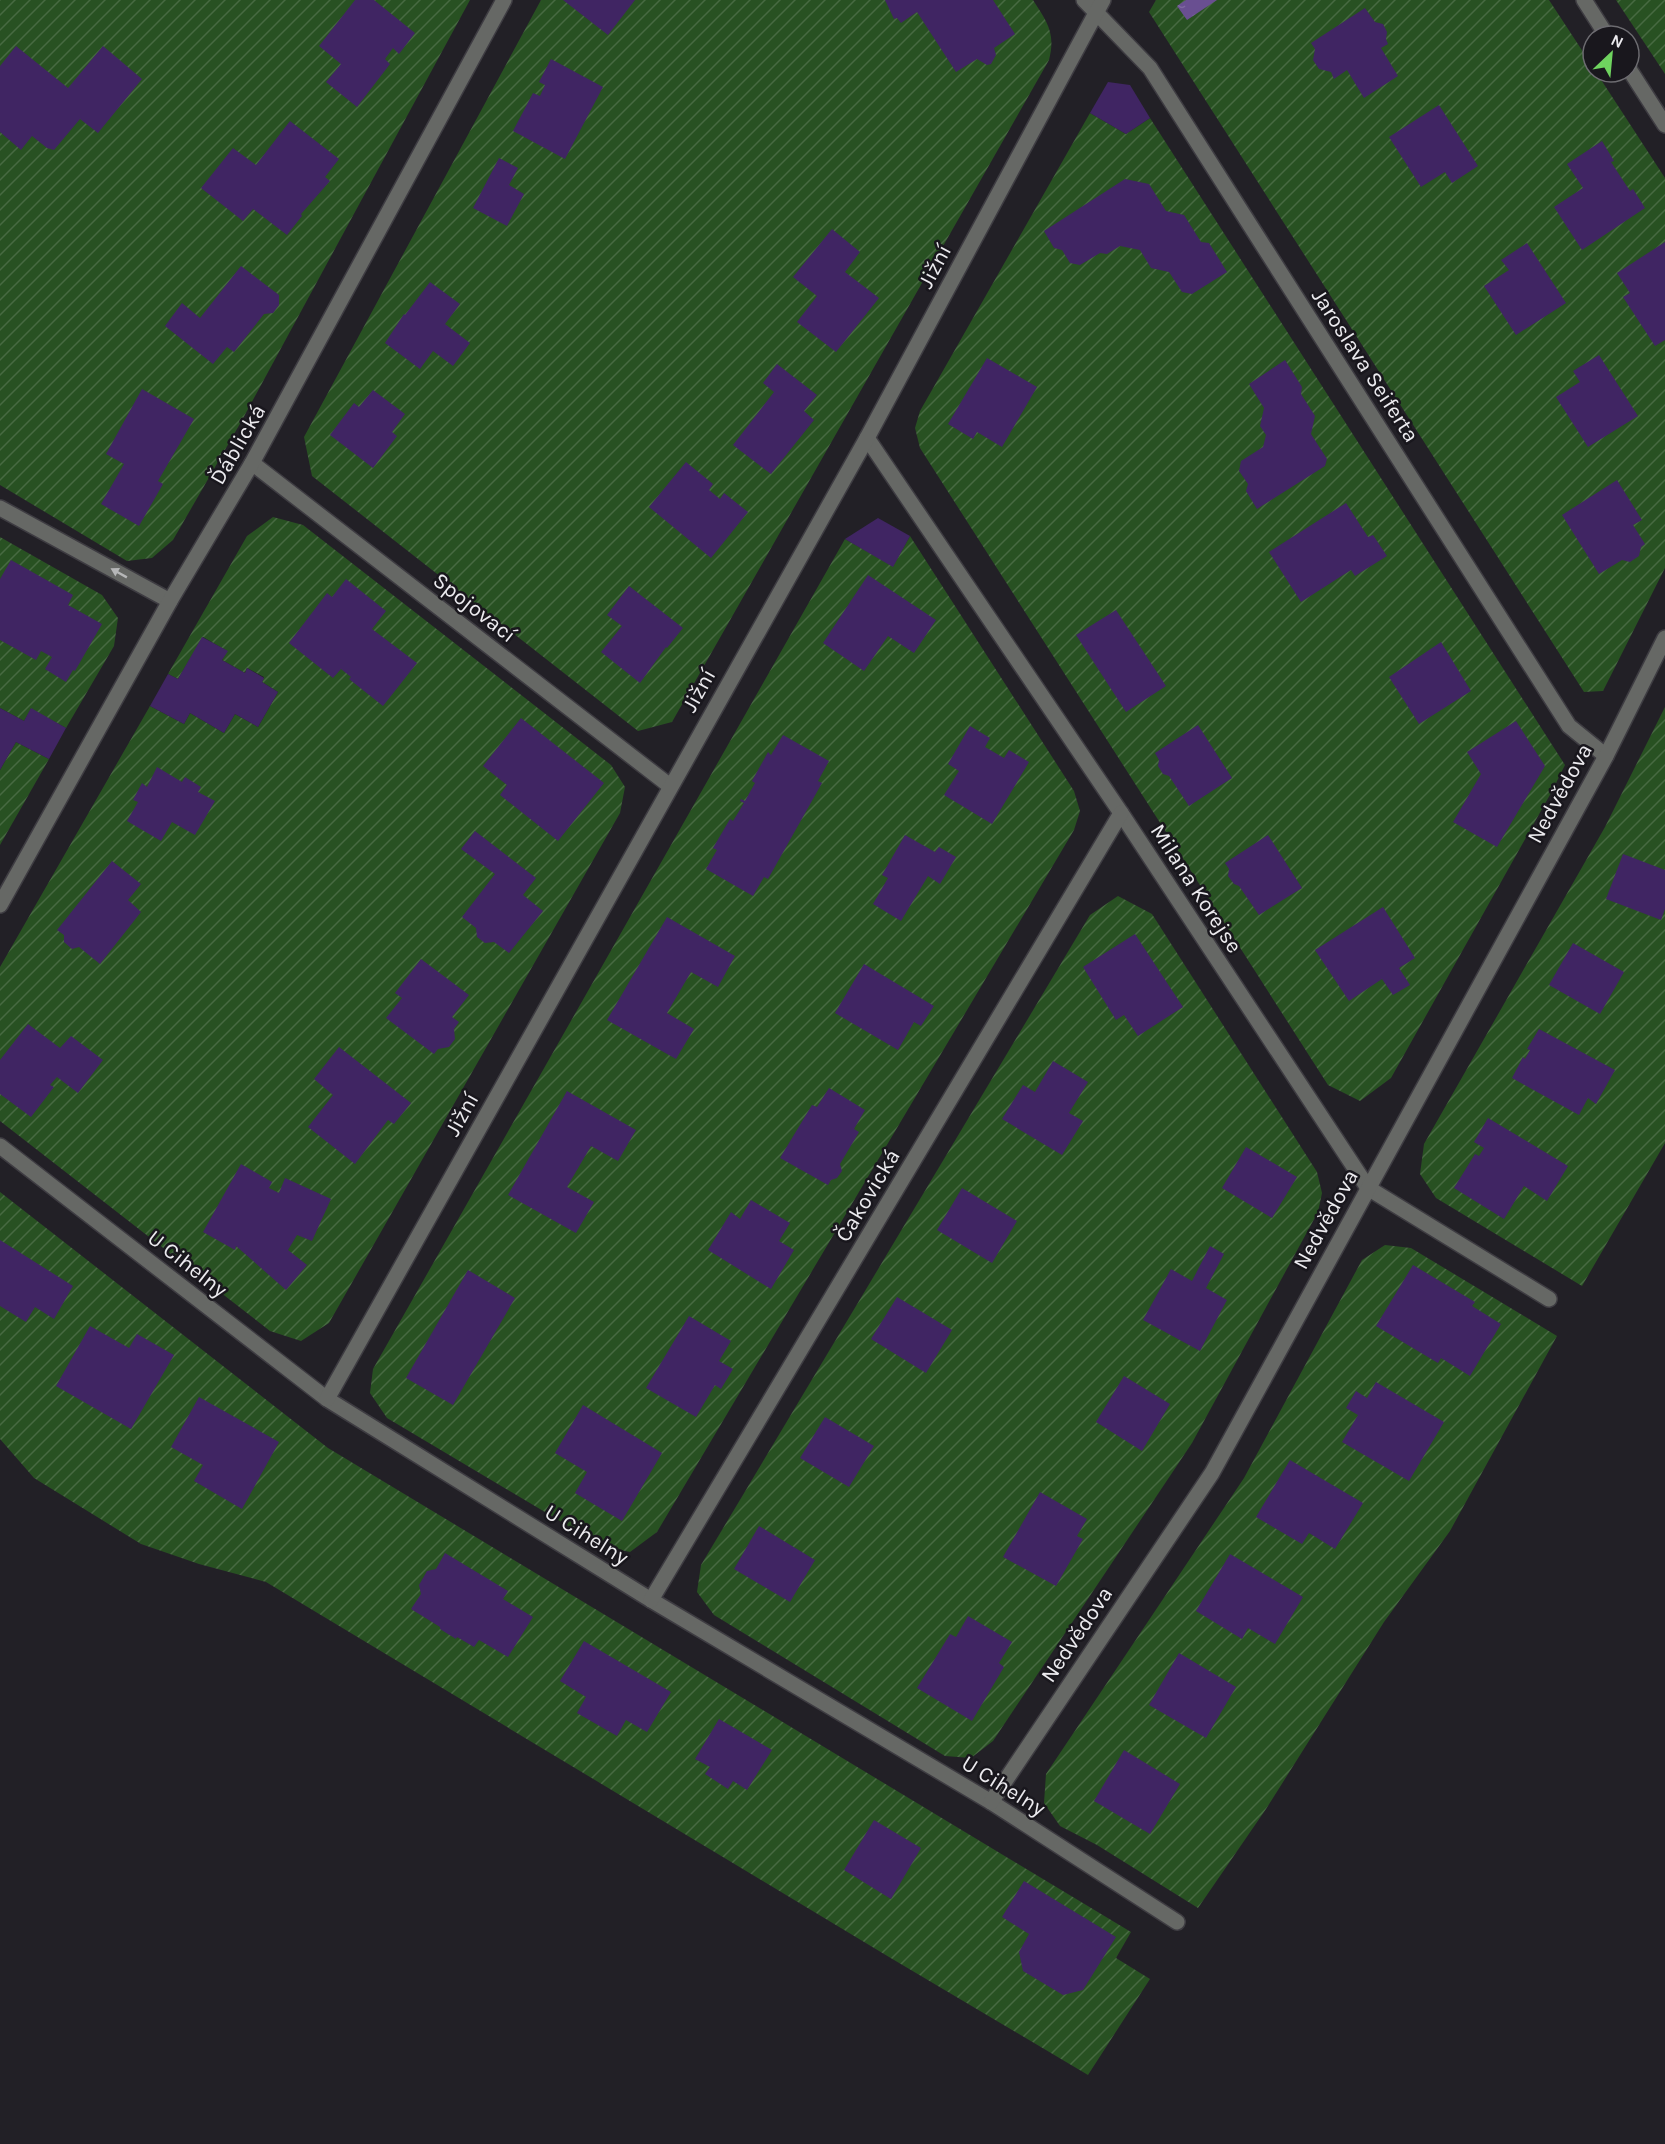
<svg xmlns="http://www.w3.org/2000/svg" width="1665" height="2144" font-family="Karla,sans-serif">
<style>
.garden{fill:url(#garden-furrows)}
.water{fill:url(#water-ripples)}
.building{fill:#402563}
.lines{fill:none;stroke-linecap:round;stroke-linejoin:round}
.minor-casing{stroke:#3e3c42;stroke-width:18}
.minor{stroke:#666865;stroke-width:15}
.oneway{fill:#b6b7b8}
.labels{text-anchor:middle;stroke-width:5;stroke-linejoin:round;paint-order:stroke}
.street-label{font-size:22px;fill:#ecebef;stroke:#19171d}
</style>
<defs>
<pattern id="garden-furrows" width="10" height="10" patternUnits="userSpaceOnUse" patternTransform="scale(1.5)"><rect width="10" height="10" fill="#285122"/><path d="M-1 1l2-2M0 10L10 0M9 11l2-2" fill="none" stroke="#476a42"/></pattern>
<pattern id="water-ripples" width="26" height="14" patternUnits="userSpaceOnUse" patternTransform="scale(1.5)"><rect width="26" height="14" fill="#694f91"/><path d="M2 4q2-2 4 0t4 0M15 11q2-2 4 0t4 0" fill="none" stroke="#7f68a1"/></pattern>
</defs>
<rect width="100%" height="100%" fill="#222026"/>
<g class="garden">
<path d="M0,0H470L241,422L173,540L152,558L127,561L0,485Z"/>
<path d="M541,0H1033C1047,22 1056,33 1049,60L672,722L638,731L312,476L304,437Z"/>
<path d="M1156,0H1549L1593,67V72H1596L1665,178V568L1603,691L1584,692L1149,12Z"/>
<path d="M1616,0H1665V74Z"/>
<path d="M1090,113L1126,134L1150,118L1565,765L1551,793L1391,1078L1360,1101L1328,1085L920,448L915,428L920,411Z"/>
<path d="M273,517L303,525L611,765L625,787L620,813L329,1323L301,1341L270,1331L0,1121V967L150,706L184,724L190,713L224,733L235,714L258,727L278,692L262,682L264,677L247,668L245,673L222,660L227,651L203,637L178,679L168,674L247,536Z"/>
<path d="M910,536L1074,791L1080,811L1074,830L657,1532L630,1552L602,1546L387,1418L370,1393L373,1369L845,539L893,566Z"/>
<path d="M0,537L102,595L118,618L114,646L66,728L31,709L24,721L0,708Z"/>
<path d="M1665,707V1143L1582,1286L1436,1198L1420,1174L1424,1144L1605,827Z"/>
<path d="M16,742L49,759L0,845V770Z"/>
<path d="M1118,896L1152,914L1317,1172L1322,1193L1318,1212L1192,1443L993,1741L971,1758L945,1756L714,1615L697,1592L701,1565L1090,915Z"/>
<path d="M0,1192L328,1448L1131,1932L1116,1958L1150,1979L1088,2075L889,1957L266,1582L199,1564L141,1544L34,1478L0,1439Z"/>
<path d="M1385,1245L1411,1248L1557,1336L1450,1531L1384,1622L1266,1809L1198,1908L1097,1845L1060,1826L1044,1803L1046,1774L1244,1478L1362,1260Z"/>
</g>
<path class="water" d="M1186,0H1217L1187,20L1177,6Z"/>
<g class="building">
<path d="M355,0H374L415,33L399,54L393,48L385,59L390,64L357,107L326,82L341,64L319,46Z"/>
<path d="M563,0H635L608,35Z"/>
<path d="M885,0H993L1015,34L994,48L996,55L991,64L987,65L977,59L956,72L917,12L901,23L897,18L894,19Z"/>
<path d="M1365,8L1375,22L1383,24L1387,32L1386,39L1388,44L1381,48L1398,76L1364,98L1347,70L1334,79L1331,72L1319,69L1313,60L1315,49L1311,43Z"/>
<path d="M16,46L68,88L103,46L142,79L98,133L80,119L54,150L47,148L32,136L21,150L0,132V66Z"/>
<path d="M551,59L603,87L565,159L513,131L533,93L540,96L545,85L539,82Z"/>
<path d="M1108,82L1130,85L1150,118L1126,134L1090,113Z"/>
<path d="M1439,105L1478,166L1452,183L1445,172L1421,187L1389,137Z"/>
<path d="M290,121L339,159L325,177L330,181L301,214L302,216L287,235L253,209L243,221L201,188L233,148L256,165Z"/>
<path d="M1602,141L1614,161L1611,162L1630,191L1633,189L1645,208L1582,250L1554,207L1583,188L1567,164Z"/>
<path d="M499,158L518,168L509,185L524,194L507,226L473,208Z"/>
<path d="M1125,179L1149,184L1166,211L1184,215L1201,242L1209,243L1227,272L1192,294L1182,292L1169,272L1151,268L1140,250L1120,246L1107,254L1100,253L1080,265L1070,263L1062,250L1054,248L1044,231Z"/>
<path d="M832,229L860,252L845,272L879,298L836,352L797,322L817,296L793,277Z"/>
<path d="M1665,242V340L1655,346L1623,297L1630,293L1617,273Z"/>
<path d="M1527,243L1566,303L1516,335L1484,286L1509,270L1501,260Z"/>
<path d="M241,266L279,295V305L273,313L264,314L234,352L227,347L213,364L165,326L182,303L200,318Z"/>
<path d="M430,282L460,304L445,324L470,343L453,366L433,351L420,369L385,343L404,314L405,315Z"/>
<path d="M1599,355L1638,416L1588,447L1556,397L1580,382L1573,371Z"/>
<path d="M987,358L1037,387L1002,447L977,432L973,439L948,424Z"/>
<path d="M1285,360L1302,387L1301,394L1315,416L1311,434L1327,459L1325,466L1257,509L1246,491L1248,484L1239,471L1241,461L1263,447L1266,435L1260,426L1264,408L1249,384Z"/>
<path d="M777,364L817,395L804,411L814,420L771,474L733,445L774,392L763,383Z"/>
<path d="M142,389L194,419L158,481L163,484L139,526L101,504L124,464L106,454Z"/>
<path d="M373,390L405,414L392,432L397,436L373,468L330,435L354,403L359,407Z"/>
<path d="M686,462L713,484L709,490L720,499L724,493L748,512L711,558L649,507Z"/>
<path d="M1617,480L1642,520L1633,525L1645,544L1641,547L1639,556L1630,562L1622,560L1599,574L1562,515Z"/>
<path d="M1346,503L1368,537L1373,535L1387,556L1355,576L1351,570L1301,602L1269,552Z"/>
<path d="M878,518L910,536L893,567L845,539Z"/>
<path d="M11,560L73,595L68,605L102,624L75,671L73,670L66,682L45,669L52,657L41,651L36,660L0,640V579Z"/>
<path d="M868,575L936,620L914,653L888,636L864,671L823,643Z"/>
<path d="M346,579L386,611L372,629L417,663L383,706L349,679L351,677L341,669L333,678L289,643L327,593L332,597Z"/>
<path d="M629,586L683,628L667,648L666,647L640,683L601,652L622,626L607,615Z"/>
<path d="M1116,610L1166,686L1126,712L1076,635Z"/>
<path d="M202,637L228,651L222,660L245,673L247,668L264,678L262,682L278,692L258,727L235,714L224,733L190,713L184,724L150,706L168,674L178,679Z"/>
<path d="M1441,642L1471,691L1419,724L1389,677Z"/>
<path d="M0,708L24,721L31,708L66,728L49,759L16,742L0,770Z"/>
<path d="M521,718L604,783L558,841L500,795L507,785L483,766Z"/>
<path d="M1516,721L1545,766L1497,847L1453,822L1481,774L1467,752Z"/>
<path d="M1198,725L1232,778L1189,806L1169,776L1163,774L1158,766L1159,760L1155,753Z"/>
<path d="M970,726L990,738L985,747L1004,758L1009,750L1029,762L992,824L944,795L959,771L948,764Z"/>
<path d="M783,735L829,761L818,781L822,783L768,879L764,877L753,896L706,869L717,850L713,848L730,819L733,821L744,803L740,801L741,799L745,801L755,783L752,781L768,752L771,755Z"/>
<path d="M157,767L182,782L185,777L201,787L198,792L215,801L195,835L172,822L161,841L127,821L138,802L133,800L142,783L147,787Z"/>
<path d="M475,831L536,878L523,895L543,911L509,953L494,942L485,943L477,937L476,928L462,917L495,874L461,849Z"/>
<path d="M905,835L935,852L939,847L956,857L940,884L928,876L901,921L873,904L888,878L882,875Z"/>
<path d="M1268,835L1302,888L1259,915L1239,886L1234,884L1228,876L1229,869L1225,863Z"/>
<path d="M1623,854L1665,870V909L1661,920L1606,899Z"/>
<path d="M112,861L141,884L128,900L141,912L100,964L79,947L72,949L64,942V935L57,930Z"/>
<path d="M1383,907L1415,958L1399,968L1410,985L1393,995L1382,979L1349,1001L1315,950Z"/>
<path d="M667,917L735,956L718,987L691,972L667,1013L694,1029L676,1059L607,1020Z"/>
<path d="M1135,934L1183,1007L1138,1036L1124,1015L1116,1020L1083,967Z"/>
<path d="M1573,943L1624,972L1600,1014L1549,985Z"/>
<path d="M421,959L469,995L452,1017L459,1022L454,1029L455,1039L449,1047L438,1049L434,1054L386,1018L402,998L395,993Z"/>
<path d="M864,964L934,1006L921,1026L914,1022L898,1050L835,1013Z"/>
<path d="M28,1024L60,1048L71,1036L103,1060L78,1093L57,1077L50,1085L54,1087L31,1117L0,1094V1060Z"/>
<path d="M1539,1029L1615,1070L1596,1104L1588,1098L1579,1115L1512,1078L1523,1057L1525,1059L1530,1050L1527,1049Z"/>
<path d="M339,1047L411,1103L394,1124L388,1120L355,1164L308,1127L333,1095L314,1079Z"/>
<path d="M1053,1061L1088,1082L1069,1113L1083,1121L1062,1155L1002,1119L1023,1085L1035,1092Z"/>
<path d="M829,1088L865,1110L854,1129L859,1132L840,1164L842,1171L837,1178L831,1180L828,1185L780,1158L812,1105L817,1107Z"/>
<path d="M567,1091L636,1130L618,1161L591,1146L567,1187L594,1202L576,1233L508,1195Z"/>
<path d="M1488,1118L1568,1166L1547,1201L1524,1186L1504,1219L1454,1188L1475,1154L1479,1156L1484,1148L1474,1142Z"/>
<path d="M1246,1147L1297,1177L1272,1218L1222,1188Z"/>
<path d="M241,1164L272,1182L269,1188L279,1193L285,1178L331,1199L312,1241L297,1235L288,1250L307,1265L286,1290L236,1246L235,1250L203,1232Z"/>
<path d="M962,1188L1017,1221L992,1263L937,1230Z"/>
<path d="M751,1200L790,1223L779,1241L794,1250L771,1289L708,1250L731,1212L740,1219Z"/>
<path d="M0,1240L73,1286L54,1319L35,1307L26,1322L0,1306Z"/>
<path d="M1210,1246L1224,1254L1206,1288L1227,1300L1200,1351L1143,1320L1171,1269L1192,1281Z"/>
<path d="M1413,1265L1475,1302L1472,1306L1501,1324L1470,1376L1441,1358L1438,1363L1376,1326Z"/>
<path d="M468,1270L515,1298L453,1405L406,1378Z"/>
<path d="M897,1297L952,1330L926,1373L871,1339Z"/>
<path d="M689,1316L731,1341L719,1361L733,1369L721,1389L715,1385L696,1417L646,1388Z"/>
<path d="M90,1326L129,1348L137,1334L174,1355L131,1429L56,1386Z"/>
<path d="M1124,1376L1170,1404L1142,1451L1096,1422Z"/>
<path d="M1376,1382L1444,1422L1409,1481L1342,1442L1358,1415L1346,1408L1356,1391L1367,1398Z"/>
<path d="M199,1397L279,1442L242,1509L194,1481L203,1465L171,1447Z"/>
<path d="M583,1405L662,1453L622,1521L575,1493L587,1472L555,1453Z"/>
<path d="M825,1417L874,1446L849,1487L800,1458Z"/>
<path d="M1290,1460L1363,1503L1335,1549L1309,1533L1302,1544L1256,1517Z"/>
<path d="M1040,1492L1087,1519L1077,1536L1083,1539L1056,1586L1003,1557Z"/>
<path d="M759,1526L815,1560L790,1602L734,1569Z"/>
<path d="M445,1553L508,1591L503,1599L533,1617L508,1657L479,1640L474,1647L457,1637L456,1639L440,1629V1627L411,1609L421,1594L419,1585L427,1571L436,1569Z"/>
<path d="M1230,1554L1303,1597L1275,1644L1248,1628L1242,1639L1196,1611Z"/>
<path d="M968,1616L1012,1642L999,1663L1004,1667L972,1721L917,1688L950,1634L956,1637Z"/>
<path d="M584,1641L671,1692L647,1732L626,1720L617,1736L577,1713L586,1697L560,1681Z"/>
<path d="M1179,1653L1236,1687L1206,1738L1149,1705Z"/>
<path d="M719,1719L772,1750L747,1790L733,1781L728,1789L705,1774L710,1767L695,1759Z"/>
<path d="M1124,1750L1180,1784L1150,1834L1094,1801Z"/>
<path d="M874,1820L921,1848L891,1899L844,1870Z"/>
<path d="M1024,1881L1116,1937L1083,1990L1063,1995L1023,1971L1019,1952L1029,1934L1002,1917Z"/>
</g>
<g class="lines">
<g class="minor-casing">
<g id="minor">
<path d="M1084,0L1150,68L1569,726L1606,756"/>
<path d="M1584,0L1607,36"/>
<path d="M1629,69L1665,125"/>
<path d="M867,438L1121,813L1368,1188L1549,1299"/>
<path d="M252,463L670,786"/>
<path d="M0,508L170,601"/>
<path d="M0,905L170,601L252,463L504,0"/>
<path d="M0,1146L327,1399L651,1600L991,1802L1177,1922"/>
<path d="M327,1399L867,438L1103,0"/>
<path d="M651,1600L1121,813"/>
<path d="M991,1802L1212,1473L1606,756L1665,638"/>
</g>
</g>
<use href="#minor" class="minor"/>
</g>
<defs><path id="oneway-solid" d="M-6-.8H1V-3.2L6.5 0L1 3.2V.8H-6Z" transform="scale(1.5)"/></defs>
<use class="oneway" href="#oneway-solid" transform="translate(119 573) rotate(-151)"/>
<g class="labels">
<g class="street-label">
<text transform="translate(934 266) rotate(-62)" y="8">Jižní</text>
<text transform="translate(1366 365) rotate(57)" y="8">Jaroslava Seiferta</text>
<text transform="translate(237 444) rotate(-60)" y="8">Ďáblická</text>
<text transform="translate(475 607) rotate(38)" y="8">Spojovací</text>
<text transform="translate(698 690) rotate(-61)" y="8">Jižní</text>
<text transform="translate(1559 793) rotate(-61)" y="8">Nedvědova</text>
<text transform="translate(1197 888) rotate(57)" y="8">Milana Korejse</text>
<text transform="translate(461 1114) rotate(-61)" y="8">Jižní</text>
<text transform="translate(867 1195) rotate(-59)" y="8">Čakovická</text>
<text transform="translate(1325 1219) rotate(-61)" y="8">Nedvědova</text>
<text transform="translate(188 1263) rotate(38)" y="8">U Cihelny</text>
<text transform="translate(587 1534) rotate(32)" y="8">U Cihelny</text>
<text transform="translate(1076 1634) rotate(-56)" y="8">Nedvědova</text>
<text transform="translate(1004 1785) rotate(32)" y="8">U Cihelny</text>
</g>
</g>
<g transform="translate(1611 54) rotate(26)"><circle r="28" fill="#19171d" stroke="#6d6c71" stroke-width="1.5"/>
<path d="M0-4.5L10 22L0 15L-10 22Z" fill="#6fd35f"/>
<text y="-9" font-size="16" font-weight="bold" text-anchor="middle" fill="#ecebef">N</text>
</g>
</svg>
